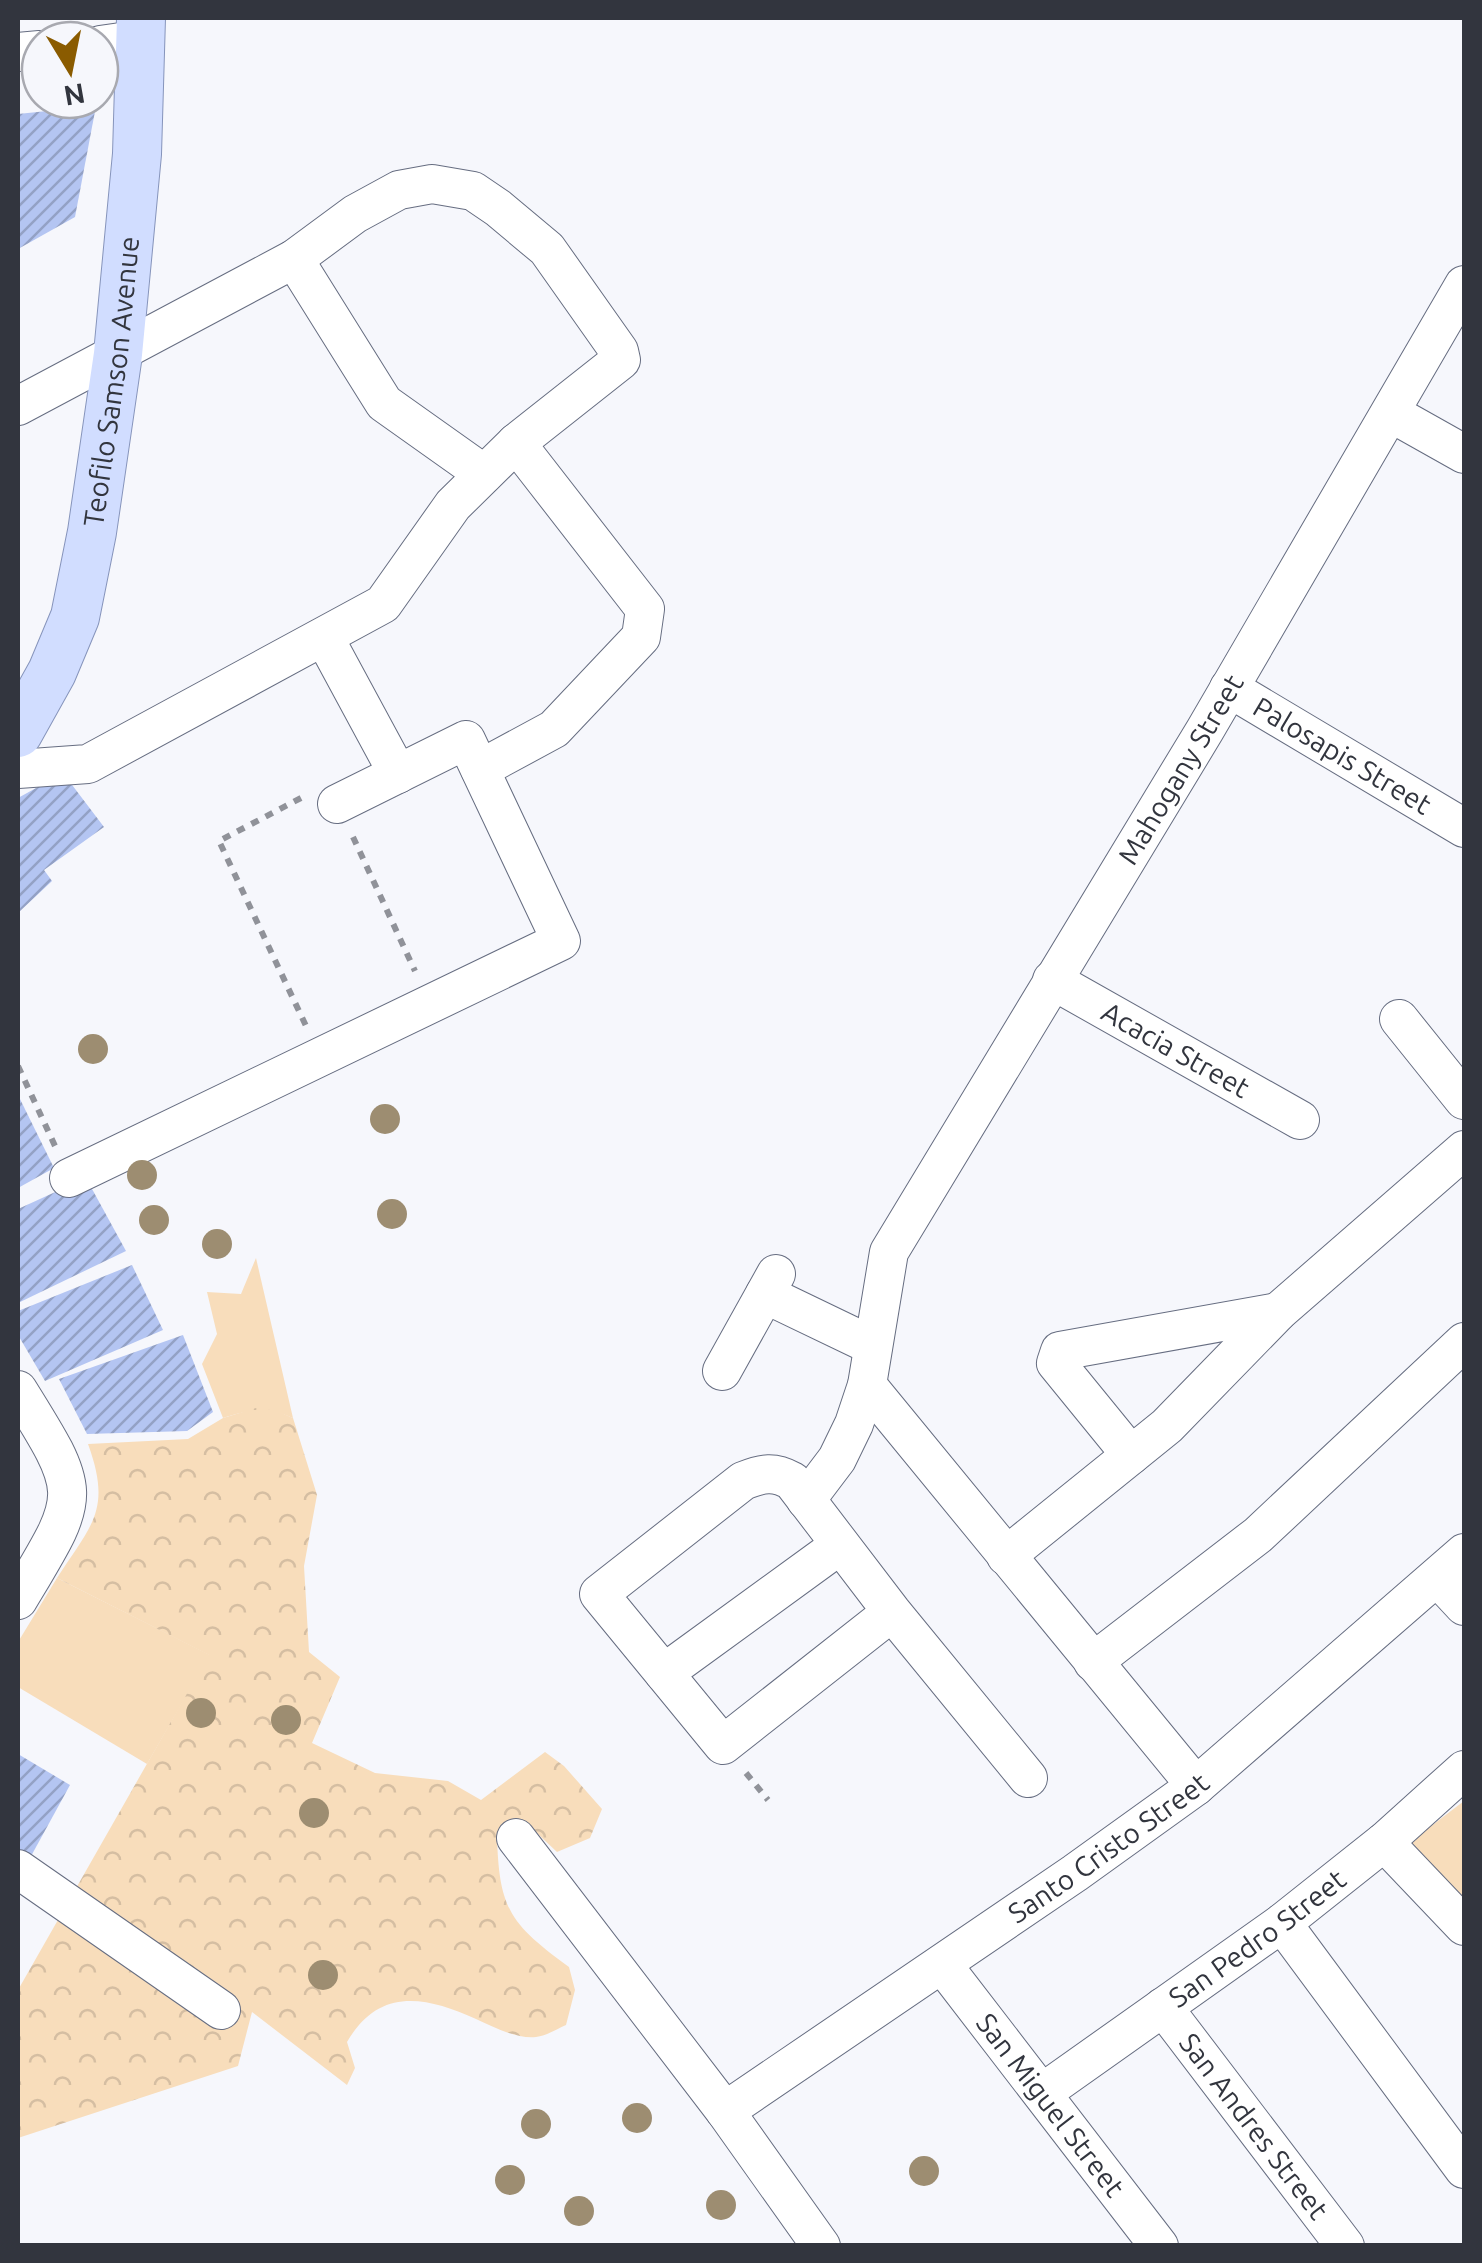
<svg xmlns="http://www.w3.org/2000/svg" width="1482" height="2263" font-family="Ubuntu,sans-serif">
<style>
.grass{fill:#f8ddbb}
.forest{fill:url(#forest-crowns)}
.building{fill:url(#building-hatch)}
.lines{fill:none;stroke-linecap:round;stroke-linejoin:round}
.minor-casing{stroke:#666d81;stroke-width:40}
.major-casing{stroke:#8694bb;stroke-width:50}
.path{stroke:#909299;stroke-width:6;stroke-dasharray:8 8;stroke-linecap:butt}
.minor{stroke:#fff;stroke-width:38}
.major{stroke:#d1ddff;stroke-width:48}
.tree{fill:#9d8d71}
.labels{text-anchor:middle;stroke-width:8;stroke-linejoin:round;paint-order:stroke}
.street-label{font-size:28px;fill:#32353e;stroke:#f6f7fc}
</style>
<defs>
<pattern id="forest-crowns" width="20" height="18" patternUnits="userSpaceOnUse" patternTransform="scale(2.5)"><rect width="20" height="18" fill="#f8ddbb"/><path d="M2 6a3 3 0 1 1 6 0M12 15a3 3 0 1 1 6 0" fill="none" stroke="#d5bea2"/></pattern>
<pattern id="building-hatch" width="6" height="6" patternUnits="userSpaceOnUse" patternTransform="scale(2.5)"><rect width="6" height="6" fill="#b4c5f2"/><path d="M-1 1l2-2M0 6l6-6M5 7l2-2" fill="none" stroke="#93a1c5"/></pattern>
</defs>
<rect width="100%" height="100%" fill="#f6f7fc"/>
<g class="grass">
<path d="M256,1258L293,1418C266,1406 250,1410 223,1418L202,1364L217,1334L207,1292L241,1294Z"/>
<path d="M57,1578L210,1655L147,1764L18,1687V1642Z"/>
<path d="M1464,1801V1932L1401,1849Z"/>
</g>
<path class="forest" d="M256,1408L277,1411L293,1418L317,1495L304,1566L309,1652L340,1677L312,1743L375,1773L448,1781L481,1800L545,1752L564,1766L602,1809L590,1838L557,1852L523,1820L497,1836C499,1909 510,1924 569,1967L575,1990L566,2025C557,2029 546,2036 536,2037C516,2039 494,2027 476,2019C425,1996 379,1987 347,2042L355,2068L347,2085L252,2012L238,2066L18,2138V1990L209,1655L57,1578C92,1524 112,1510 88,1444L188,1439L223,1418Z"/>
<g class="building">
<path d="M96,106L75,217L18,249V114Z"/>
<path d="M63,773L104,827L44,870L52,881L18,913V798Z"/>
<path d="M18,1095L54,1168L18,1188Z"/>
<path d="M86,1178L126,1251L18,1303V1209Z"/>
<path d="M132,1265L163,1330L45,1381L18,1335V1311Z"/>
<path d="M183,1335L213,1412L187,1431L87,1434L59,1379Z"/>
<path d="M18,1754L70,1785L30,1858L18,1851Z"/>
</g>
<g class="lines">
<g class="minor-casing">
<g id="minor">
<path d="M100,45L142,39"/>
<path d="M18,52L40,50"/>
<path d="M294,259L384,403L484,474"/>
<path d="M18,406L294,259L355,214L399,190L432,184L473,191L498,208L547,249L619,351L621,360L516,443L453,505L383,604L88,764L18,769"/>
<path d="M1391,413L1464,454"/>
<path d="M324,637L398,774"/>
<path id="s1" d="M1229,688L1464,828"/>
<path d="M480,769L554,729L641,637L645,609L516,443"/>
<path id="s2" d="M1052,980L1300,1120"/>
<path d="M1399,1019L1464,1100"/>
<path d="M69,1178L561,941L466,740L337,804"/>
<path d="M765,1294L873,1346"/>
<path d="M722,1371L776,1274"/>
<path d="M867,1385L1196,1786"/>
<path d="M18,1390C85,1497 82,1493 18,1600"/>
<path d="M1131,1455L1056,1363L1060,1351L1278,1312"/>
<path id="s3" d="M806,1500L837,1459L854,1424L867,1385L889,1252L1205,730L1464,285"/>
<path d="M1006,1556L1167,1426L1278,1312L1464,1150"/>
<path d="M1438,1578L1464,1606"/>
<path d="M892,1612L723,1745L599,1594L743,1481C763,1473 774,1471 792,1481L892,1612L1028,1778"/>
<path d="M1093,1662L1258,1535L1464,1342"/>
<path d="M664,1673L840,1545"/>
<path d="M516,1838L725,2111L821,2246"/>
<path d="M1384,1842L1464,1926"/>
<path d="M18,1869L221,2010"/>
<path d="M1282,1923L1464,2169"/>
<path id="s4" d="M942,1964L1159,2246"/>
<path id="s5" d="M1163,2007L1345,2246"/>
<path id="s6" d="M1042,2093L1282,1923L1384,1842L1464,1770"/>
<path id="s7" d="M725,2111L1075,1873L1196,1786L1464,1553"/>
</g>
</g>
<g class="major-casing">
<g id="major">
<path id="s8" d="M18,733L52,672L75,617L92,532L118,354L137,154L141,18"/>
</g>
</g>
<g class="path">
<path d="M301,798L219,841L306,1026"/>
<path d="M353,837L415,971"/>
<path d="M18,1066L55,1146"/>
<path d="M746,1773L768,1800"/>
</g>
<use href="#minor" class="minor"/>
<use href="#major" class="major"/>
</g>
<g class="tree">
<circle cx="93" cy="1049" r="15"/>
<circle cx="385" cy="1119" r="15"/>
<circle cx="142" cy="1175" r="15"/>
<circle cx="392" cy="1214" r="15"/>
<circle cx="154" cy="1220" r="15"/>
<circle cx="217" cy="1244" r="15"/>
<circle cx="201" cy="1713" r="15"/>
<circle cx="286" cy="1720" r="15"/>
<circle cx="314" cy="1813" r="15"/>
<circle cx="323" cy="1975" r="15"/>
<circle cx="637" cy="2118" r="15"/>
<circle cx="536" cy="2124" r="15"/>
<circle cx="924" cy="2171" r="15"/>
<circle cx="510" cy="2180" r="15"/>
<circle cx="721" cy="2205" r="15"/>
<circle cx="579" cy="2211" r="15"/>
</g>
<g class="labels">
<g class="street-label">
<text dy="10" stroke="none"><textPath href="#s8" startOffset="368">Teofilo Samson Avenue</textPath></text>
<text dy="10" stroke="none"><textPath href="#s1" startOffset="132">Palosapis Street</textPath></text>
<text dy="10" stroke="none"><textPath href="#s3" startOffset="830">Mahogany Street</textPath></text>
<text dy="10" stroke="none"><textPath href="#s2" startOffset="142">Acacia Street</textPath></text>
<text dy="10" stroke="none"><textPath href="#s7" startOffset="465">Santo Cristo Street</textPath></text>
<text dy="10" stroke="none"><textPath href="#s6" startOffset="265">San Pedro Street</textPath></text>
<text dy="10" stroke="none"><textPath href="#s4" startOffset="178">San Miguel Street</textPath></text>
<text dy="10" stroke="none"><textPath href="#s5" startOffset="150">San Andres Street</textPath></text>
</g>
</g>
<rect width="1482" height="2263" fill="none" stroke="#32353e" stroke-width="40"/>
<g transform="translate(70 70) rotate(170)"><circle r="48" fill="#f6f7fc" stroke="#a8a9b0" stroke-width="2.5"/>
<path d="M0-8L18 38L0 25L-18 38Z" fill="#8a5b00"/>
<text y="-15" font-size="28" font-weight="bold" text-anchor="middle" fill="#32353e">N</text>
</g>
</svg>
